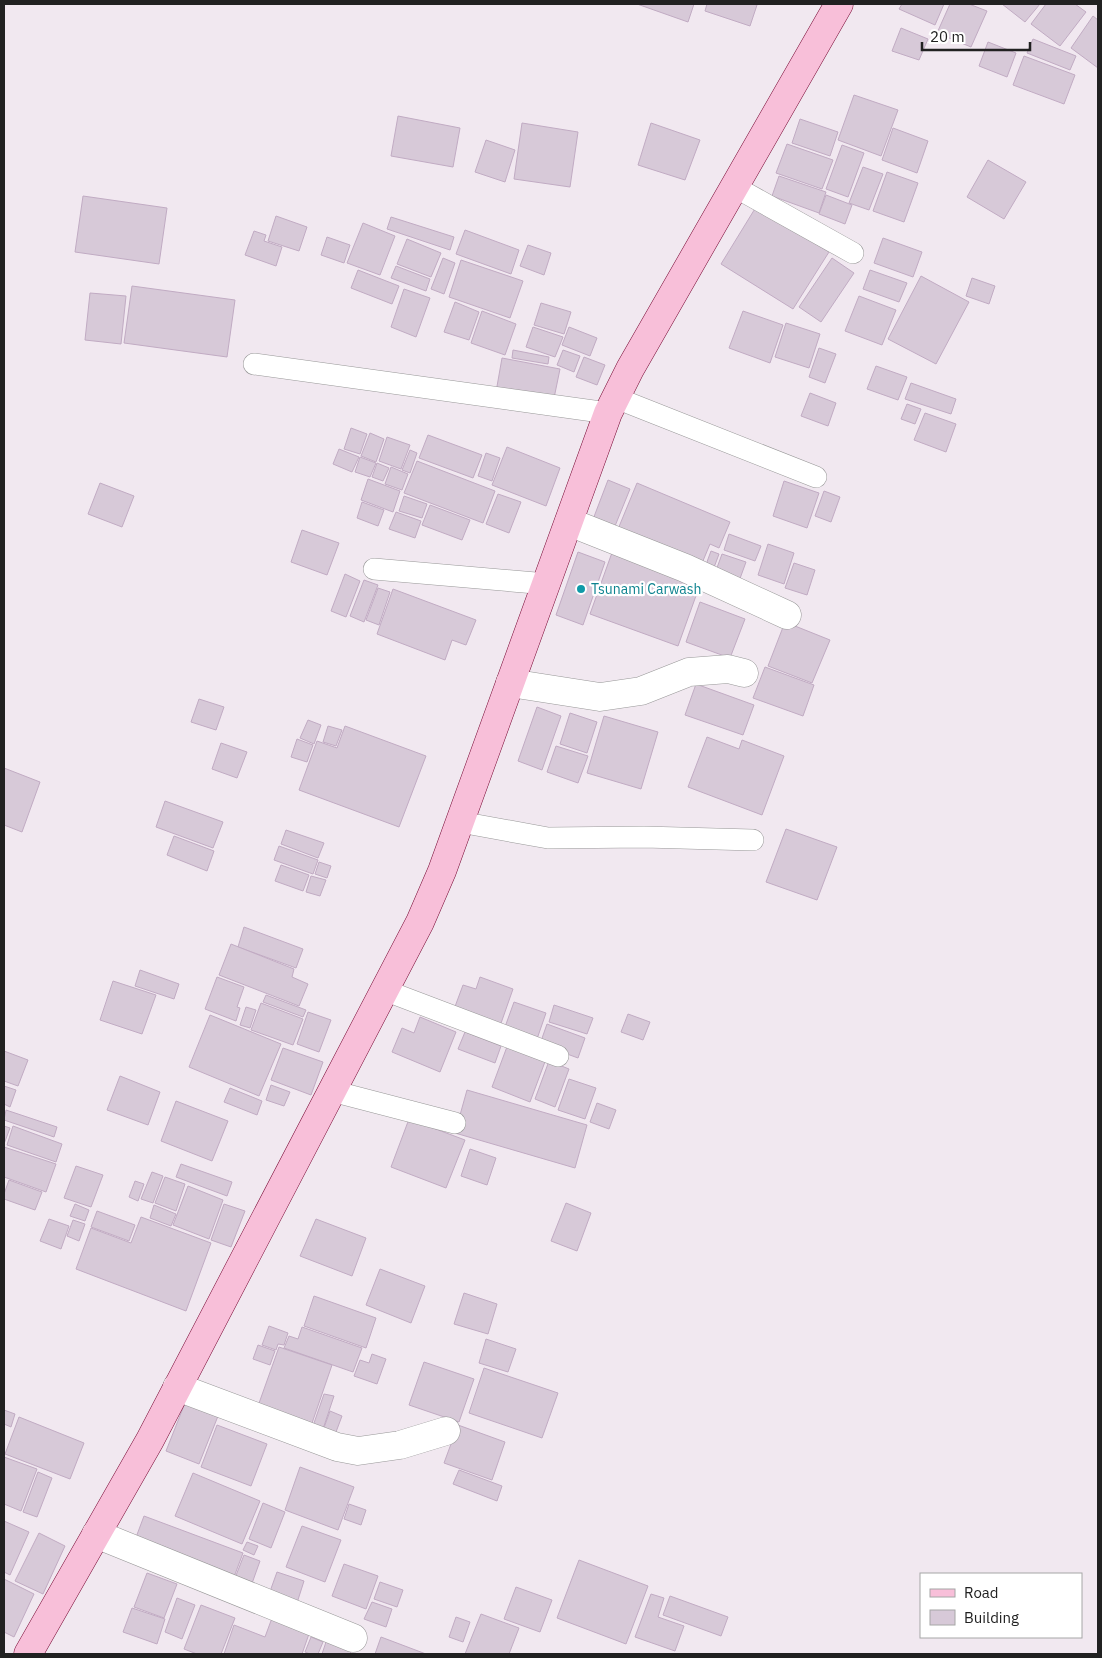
<svg xmlns="http://www.w3.org/2000/svg" width="1102" height="1658" font-family="'IBM Plex Sans',sans-serif">
<style>
.building{fill:#d7c9d8;stroke:#c1abc3}
.lines{fill:none;stroke-linecap:round;stroke-linejoin:round}
.lane-casing{stroke:#989898;stroke-width:22}
.street-casing{stroke:#989898;stroke-width:29}
.secondary-casing{stroke:#780934;stroke-width:29}
.lane{stroke:#fff;stroke-width:21}
.street{stroke:#fff;stroke-width:28}
.secondary{stroke:#f8bfd9;stroke-width:28}
.culture-dot{fill:#0f9aa8;stroke:#fff;stroke-width:2}
.labels{text-anchor:middle;stroke-width:4.5;stroke-linejoin:round;paint-order:stroke}
.culture-label{font-size:14px;fill:#0d838f;stroke:#fff;text-anchor:start}
</style>
<rect width="100%" height="100%" fill="#f1e8f0"/>
<g class="building">
<path d="M637,4H694L688,22Z"/>
<path d="M707,4H753L757,5L750,26L705,11Z"/>
<path d="M902,4H944L935,25L899,9Z"/>
<path d="M950,4H969L987,11L971,47L937,33Z"/>
<path d="M1002,4H1040L1025,22Z"/>
<path d="M1046,4H1075L1086,12L1060,46L1031,24Z"/>
<path d="M1093,16L1098,20V68L1071,48Z"/>
<path d="M901,28L928,39L919,60L892,51Z"/>
<path d="M1033,39L1076,56L1070,70L1027,53Z"/>
<path d="M988,42L1016,53L1007,77L979,66Z"/>
<path d="M1024,56L1075,75L1064,104L1013,85Z"/>
<path d="M854,95L898,110L881,156L838,140Z"/>
<path d="M398,116L460,128L453,167L391,156Z"/>
<path d="M800,119L838,132L830,156L792,143Z"/>
<path d="M522,123L578,132L570,187L514,179Z"/>
<path d="M651,123L700,140L685,180L638,165Z"/>
<path d="M893,128L928,141L917,173L882,160Z"/>
<path d="M486,140L515,150L505,182L475,172Z"/>
<path d="M787,144L833,160L822,189L776,173Z"/>
<path d="M842,145L864,153L848,197L826,189Z"/>
<path d="M988,160L1026,182L1004,219L967,197Z"/>
<path d="M863,167L883,174L869,210L849,203Z"/>
<path d="M887,172L918,183L904,222L873,211Z"/>
<path d="M779,176L826,192L819,213L772,196Z"/>
<path d="M826,195L852,205L845,224L819,214Z"/>
<path d="M83,196L167,208L159,264L75,252Z"/>
<path d="M756,207L829,252L793,309L721,264Z"/>
<path d="M276,216L307,227L299,251L268,241Z"/>
<path d="M391,217L454,237L450,250L387,229Z"/>
<path d="M363,223L395,236L380,275L347,263Z"/>
<path d="M465,230L519,250L511,274L456,254Z"/>
<path d="M254,231L266,235L264,241L282,247L276,266L245,255Z"/>
<path d="M327,237L350,245L344,263L321,255Z"/>
<path d="M883,238L922,252L913,277L874,263Z"/>
<path d="M407,239L441,253L431,277L397,264Z"/>
<path d="M528,245L551,253L544,275L520,266Z"/>
<path d="M443,258L455,263L444,294L431,289Z"/>
<path d="M832,258L854,273L821,322L799,307Z"/>
<path d="M461,260L523,281L510,318L449,297Z"/>
<path d="M396,266L430,279L426,291L391,278Z"/>
<path d="M358,270L399,286L392,304L351,288Z"/>
<path d="M870,270L907,283L899,302L863,289Z"/>
<path d="M921,276L969,302L936,364L888,339Z"/>
<path d="M972,278L995,286L989,304L966,296Z"/>
<path d="M132,286L235,300L227,357L124,343Z"/>
<path d="M404,289L430,298L416,337L391,327Z"/>
<path d="M90,293L126,296L121,344L85,340Z"/>
<path d="M859,296L896,310L882,345L845,331Z"/>
<path d="M455,302L479,312L469,340L444,332Z"/>
<path d="M541,303L571,312L564,334L534,325Z"/>
<path d="M482,311L516,324L505,355L471,343Z"/>
<path d="M743,311L783,325L770,363L729,348Z"/>
<path d="M786,323L820,334L809,368L775,357Z"/>
<path d="M533,327L563,337L555,357L526,347Z"/>
<path d="M569,327L597,338L590,356L562,345Z"/>
<path d="M819,348L836,354L825,383L809,377Z"/>
<path d="M513,350L549,357L548,364L512,358Z"/>
<path d="M563,350L580,356L574,372L557,365Z"/>
<path d="M584,357L605,365L597,385L576,377Z"/>
<path d="M502,358L560,369L553,403L496,392Z"/>
<path d="M876,366L907,377L898,400L867,389Z"/>
<path d="M911,383L956,399L951,414L905,399Z"/>
<path d="M810,393L836,403L828,426L801,416Z"/>
<path d="M907,404L921,409L915,424L901,419Z"/>
<path d="M925,413L956,424L946,452L914,440Z"/>
<path d="M351,428L367,434L360,454L344,449Z"/>
<path d="M370,433L384,439L376,462L361,456Z"/>
<path d="M428,435L482,455L473,478L419,458Z"/>
<path d="M387,437L410,445L401,469L379,461Z"/>
<path d="M507,447L560,468L546,506L492,485Z"/>
<path d="M339,449L359,457L352,472L333,464Z"/>
<path d="M410,450L417,453L410,473L402,470Z"/>
<path d="M486,453L500,458L492,481L478,476Z"/>
<path d="M360,457L376,463L370,477L355,472Z"/>
<path d="M417,461L495,491L483,523L404,493Z"/>
<path d="M377,463L389,468L383,481L372,477Z"/>
<path d="M391,467L408,474L402,490L385,484Z"/>
<path d="M368,479L400,491L393,512L361,500Z"/>
<path d="M608,480L630,489L613,531L592,522Z"/>
<path d="M784,481L819,493L807,528L773,516Z"/>
<path d="M100,483L134,496L122,527L88,514Z"/>
<path d="M637,483L730,522L719,548L710,544L700,568L616,534Z"/>
<path d="M824,491L840,497L831,522L815,516Z"/>
<path d="M498,494L521,502L509,533L486,524Z"/>
<path d="M404,496L427,504L422,518L399,511Z"/>
<path d="M362,502L384,510L378,526L357,518Z"/>
<path d="M430,505L470,520L462,540L422,525Z"/>
<path d="M396,512L421,521L415,538L389,529Z"/>
<path d="M302,530L339,543L327,575L291,562Z"/>
<path d="M729,534L761,546L755,561L724,550Z"/>
<path d="M768,544L794,553L784,584L758,575Z"/>
<path d="M614,547L702,579L678,646L590,614Z"/>
<path d="M711,551L719,554L712,573L704,570Z"/>
<path d="M578,552L605,562L583,625L556,615Z"/>
<path d="M722,554L746,562L738,584L714,576Z"/>
<path d="M794,563L815,570L807,595L785,588Z"/>
<path d="M345,574L360,581L346,617L331,611Z"/>
<path d="M364,580L378,585L364,622L350,616Z"/>
<path d="M378,588L390,592L379,625L366,620Z"/>
<path d="M393,589L476,620L466,645L452,640L445,660L377,634Z"/>
<path d="M700,602L745,619L730,658L686,642Z"/>
<path d="M785,622L830,640L812,683L768,666Z"/>
<path d="M765,667L814,685L803,716L753,698Z"/>
<path d="M696,684L754,705L743,735L685,715Z"/>
<path d="M199,699L224,707L216,730L191,722Z"/>
<path d="M537,707L561,716L542,770L518,761Z"/>
<path d="M570,713L597,722L587,753L560,744Z"/>
<path d="M604,716L658,732L641,789L587,773Z"/>
<path d="M308,720L321,725L314,744L300,738Z"/>
<path d="M328,726L342,730L336,746L323,742Z"/>
<path d="M345,726L426,756L399,827L299,790L317,741L337,748Z"/>
<path d="M707,737L739,749L742,740L784,756L762,815L688,787Z"/>
<path d="M297,739L313,745L307,762L291,757Z"/>
<path d="M221,743L247,752L237,778L212,769Z"/>
<path d="M556,746L588,756L578,783L547,772Z"/>
<path d="M4,768L40,782L22,832L4,825Z"/>
<path d="M165,801L223,822L213,848L156,827Z"/>
<path d="M786,829L837,847L817,900L766,882Z"/>
<path d="M286,830L324,843L318,858L281,844Z"/>
<path d="M174,836L214,851L207,871L167,855Z"/>
<path d="M279,846L318,860L313,874L274,860Z"/>
<path d="M319,862L331,866L327,878L315,874Z"/>
<path d="M281,865L309,875L303,891L275,881Z"/>
<path d="M311,876L326,880L320,896L306,892Z"/>
<path d="M244,927L303,949L296,968L238,947Z"/>
<path d="M231,944L294,969L292,977L308,984L299,1006L219,975Z"/>
<path d="M140,970L179,984L174,999L135,986Z"/>
<path d="M217,977L244,987L237,1007L240,1008L236,1021L205,1009Z"/>
<path d="M480,977L513,989L499,1029L453,1012L463,985L476,989Z"/>
<path d="M113,981L156,995L142,1034L100,1020Z"/>
<path d="M266,995L306,1010L303,1017L263,1002Z"/>
<path d="M514,1002L546,1013L537,1039L505,1027Z"/>
<path d="M261,1003L303,1019L293,1045L251,1030Z"/>
<path d="M554,1005L593,1018L587,1034L549,1022Z"/>
<path d="M246,1007L256,1010L250,1028L240,1025Z"/>
<path d="M308,1012L331,1020L319,1052L297,1044Z"/>
<path d="M628,1014L650,1022L643,1040L621,1032Z"/>
<path d="M210,1015L281,1044L259,1096L189,1067Z"/>
<path d="M420,1017L456,1032L440,1072L392,1052L402,1028L414,1033Z"/>
<path d="M547,1024L585,1038L578,1058L540,1044Z"/>
<path d="M465,1032L501,1046L495,1063L458,1049Z"/>
<path d="M508,1044L546,1059L530,1102L492,1087Z"/>
<path d="M283,1048L323,1062L311,1095L271,1080Z"/>
<path d="M4,1051L28,1060L18,1086L4,1081Z"/>
<path d="M549,1061L569,1069L555,1107L535,1099Z"/>
<path d="M120,1076L160,1092L148,1125L107,1110Z"/>
<path d="M569,1079L596,1088L585,1119L558,1110Z"/>
<path d="M271,1085L290,1092L284,1106L266,1100Z"/>
<path d="M4,1086L16,1090L10,1107L4,1104Z"/>
<path d="M230,1088L262,1101L257,1115L224,1102Z"/>
<path d="M467,1090L587,1125L575,1168L455,1133Z"/>
<path d="M176,1101L228,1121L212,1161L161,1141Z"/>
<path d="M597,1103L616,1110L609,1129L590,1122Z"/>
<path d="M6,1110L57,1127L54,1137L4,1120Z"/>
<path d="M409,1119L465,1140L446,1188L391,1167Z"/>
<path d="M4,1126L10,1128L4,1144Z"/>
<path d="M13,1126L62,1144L56,1162L7,1145Z"/>
<path d="M4,1147L56,1164L46,1192L4,1177Z"/>
<path d="M470,1149L496,1158L487,1185L461,1176Z"/>
<path d="M181,1164L232,1182L227,1196L176,1177Z"/>
<path d="M76,1166L103,1175L91,1207L64,1198Z"/>
<path d="M152,1172L163,1176L153,1203L141,1199Z"/>
<path d="M165,1177L185,1184L176,1211L155,1203Z"/>
<path d="M9,1180L42,1192L35,1210L4,1199V1194Z"/>
<path d="M135,1181L144,1184L138,1201L129,1197Z"/>
<path d="M188,1186L223,1200L209,1239L173,1225Z"/>
<path d="M566,1203L591,1213L577,1251L551,1241Z"/>
<path d="M75,1204L89,1210L85,1221L70,1216Z"/>
<path d="M224,1204L245,1211L231,1247L211,1240Z"/>
<path d="M154,1205L176,1214L171,1226L150,1218Z"/>
<path d="M97,1211L135,1225L129,1241L91,1227Z"/>
<path d="M141,1217L211,1243L186,1311L76,1269L91,1228L131,1243Z"/>
<path d="M49,1219L69,1226L61,1249L40,1241Z"/>
<path d="M316,1219L366,1238L352,1276L300,1256Z"/>
<path d="M73,1220L85,1224L79,1241L67,1236Z"/>
<path d="M380,1269L425,1286L411,1323L366,1305Z"/>
<path d="M464,1293L497,1304L488,1334L454,1324Z"/>
<path d="M314,1296L376,1318L366,1348L304,1326Z"/>
<path d="M269,1326L288,1333L284,1345L278,1344L276,1350L262,1345Z"/>
<path d="M302,1327L362,1348L353,1372L284,1348L289,1336L298,1339Z"/>
<path d="M486,1339L516,1349L508,1372L479,1363Z"/>
<path d="M258,1345L275,1351L270,1365L253,1359Z"/>
<path d="M279,1347L332,1365L311,1426L258,1406Z"/>
<path d="M372,1354L386,1359L377,1384L354,1376L360,1360L369,1363Z"/>
<path d="M424,1362L474,1379L459,1422L409,1405Z"/>
<path d="M484,1368L558,1393L542,1438L469,1413Z"/>
<path d="M324,1394L334,1396L323,1429L313,1426Z"/>
<path d="M187,1398L220,1411L199,1464L166,1451Z"/>
<path d="M4,1410L15,1414L11,1427L4,1424Z"/>
<path d="M330,1411L342,1416L333,1440L321,1436Z"/>
<path d="M19,1417L84,1443L70,1479L5,1454Z"/>
<path d="M217,1425L267,1444L251,1486L201,1467Z"/>
<path d="M458,1425L505,1442L492,1480L444,1463Z"/>
<path d="M4,1457L37,1469L21,1511L4,1504Z"/>
<path d="M300,1467L354,1487L338,1530L285,1510Z"/>
<path d="M459,1470L502,1486L497,1501L453,1484Z"/>
<path d="M38,1472L52,1478L37,1517L23,1512Z"/>
<path d="M193,1473L260,1501L242,1544L175,1516Z"/>
<path d="M263,1503L285,1512L271,1548L249,1539Z"/>
<path d="M349,1504L366,1510L361,1525L344,1519Z"/>
<path d="M144,1516L243,1553L234,1577L135,1540Z"/>
<path d="M4,1521L29,1532L10,1575L4,1572Z"/>
<path d="M302,1526L341,1540L325,1582L286,1567Z"/>
<path d="M39,1533L65,1546L43,1594L15,1581Z"/>
<path d="M247,1542L258,1546L254,1555L243,1550Z"/>
<path d="M244,1555L260,1561L250,1589L233,1583Z"/>
<path d="M579,1560L648,1586L626,1644L557,1618Z"/>
<path d="M344,1564L378,1576L366,1609L332,1596Z"/>
<path d="M277,1572L304,1581L296,1606L268,1597Z"/>
<path d="M147,1573L177,1584L164,1618L134,1607Z"/>
<path d="M4,1579L34,1594L14,1637L4,1632Z"/>
<path d="M380,1582L403,1590L397,1607L374,1599Z"/>
<path d="M516,1587L552,1600L540,1632L504,1619Z"/>
<path d="M651,1594L664,1598L658,1617L684,1626L675,1651L635,1637Z"/>
<path d="M670,1596L728,1617L721,1636L663,1615Z"/>
<path d="M177,1598L195,1605L182,1639L165,1632Z"/>
<path d="M372,1602L392,1609L386,1627L364,1619Z"/>
<path d="M201,1605L235,1618L221,1654H197L184,1649Z"/>
<path d="M132,1608L165,1619L157,1644L123,1632Z"/>
<path d="M481,1614L519,1628L509,1654H465Z"/>
<path d="M456,1617L470,1622L463,1642L449,1637Z"/>
<path d="M272,1618L310,1631L302,1654H224L234,1625L265,1637Z"/>
<path d="M311,1637L323,1642L318,1654H310L305,1652Z"/>
<path d="M381,1637L426,1654H375Z"/>
<path d="M327,1639L352,1649L350,1654H322Z"/>
</g>
<g class="lines">
<g class="lane-casing">
<g id="lane">
<path d="M735,187L853,253"/>
<path d="M254,364L608,413"/>
<path d="M616,398L816,477"/>
<path d="M374,569L547,584"/>
<path d="M460,822L548,838L644,837L753,840"/>
<path d="M384,990L558,1056"/>
<path d="M332,1091L455,1123"/>
</g>
</g>
<g class="street-casing">
<g id="street">
<path d="M569,522L685,568L787,615"/>
<path d="M510,683L600,697L641,691L689,672L728,669L744,673"/>
<path d="M177,1387L337,1447L358,1451L400,1445L446,1431"/>
<path d="M96,1534L353,1638"/>
</g>
</g>
<g class="secondary-casing">
<path id="secondary" d="M28,1654L150,1440L420,922L442,871L608,413L630,369L839,4"/>
</g>
<use href="#lane" class="lane"/>
<use href="#street" class="street"/>
<use href="#secondary" class="secondary"/>
</g>
<circle class="culture-dot" cx="581" cy="589" r="5"/>
<g class="labels">
<g class="culture-label">
<text x="591" y="594">Tsunami Carwash</text>
</g>
</g>
<rect width="1102" height="1658" fill="none" stroke="#212121" stroke-width="10"/>
<rect x="920" y="1573" width="162" height="65" fill="#ffffff" stroke="#a6a6a6"/>
<rect x="930" y="1589" width="25" height="8" fill="#f8bfd9" stroke="#a6a6a6"/>
<text x="964" y="1598" font-size="15" fill="#212121">Road</text>
<rect x="930" y="1610" width="25" height="15" fill="#d7c9d8" stroke="#a6a6a6"/>
<text x="964" y="1623" font-size="15" fill="#212121">Building</text>
<path d="M922 42v8h108v-8" fill="none" stroke="#212121" stroke-width="2.5"/>
<text x="930" y="42" font-size="15" fill="#212121" stroke="#ffffff" stroke-width="4" paint-order="stroke">20 m</text>
</svg>
